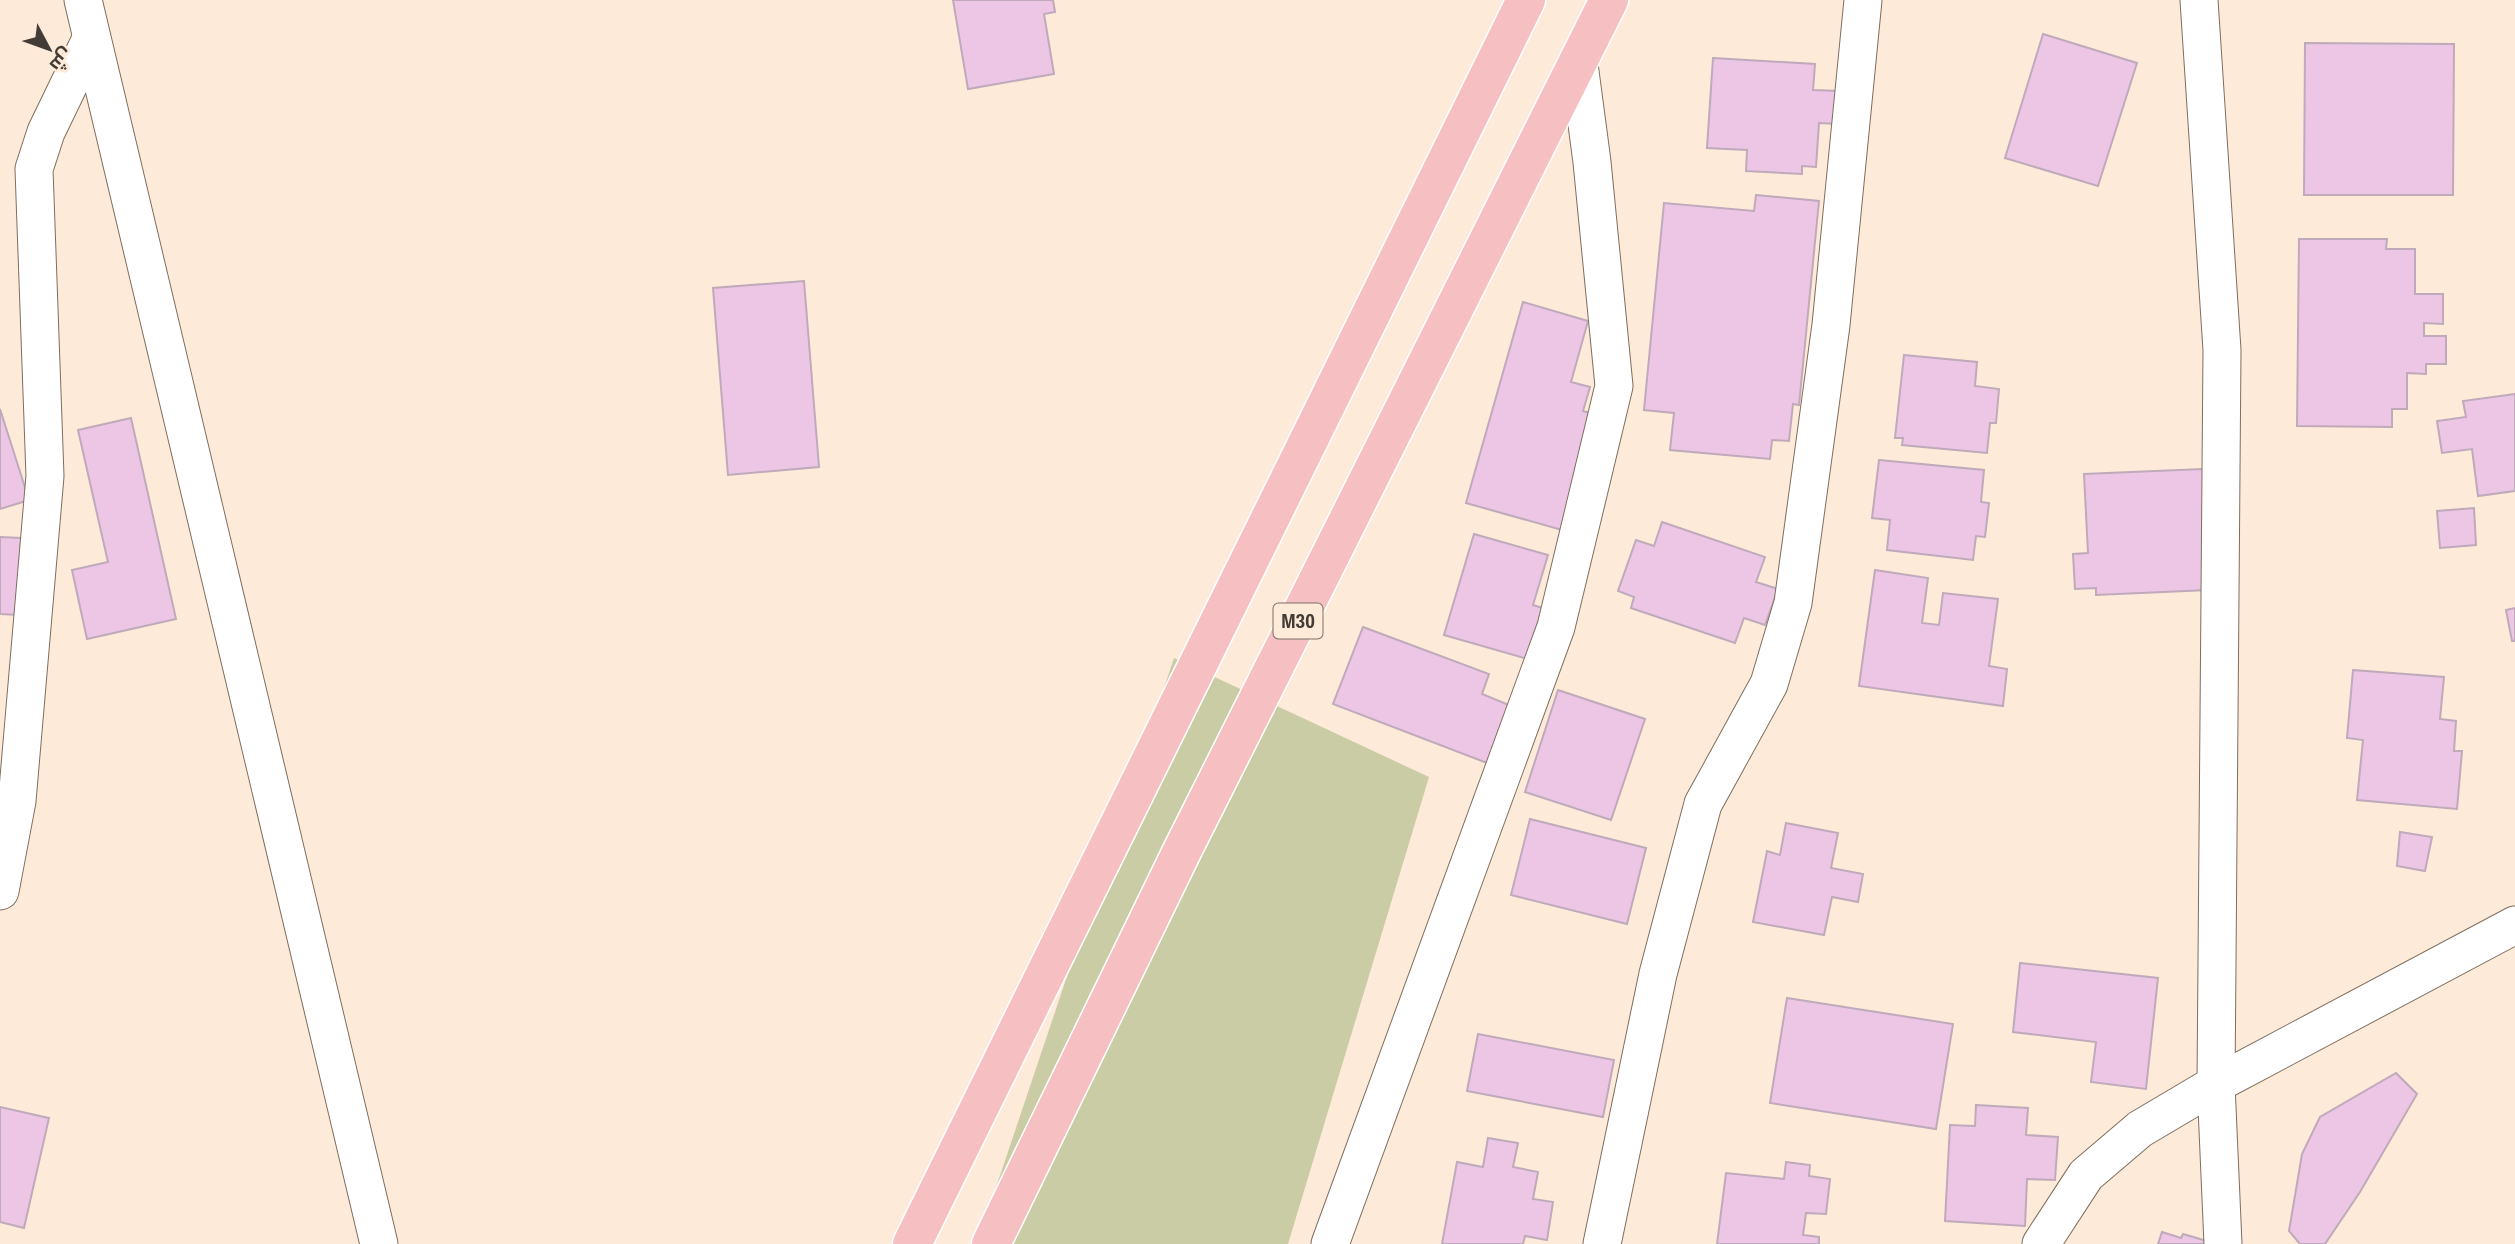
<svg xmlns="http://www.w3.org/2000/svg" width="2515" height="1244" font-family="'Archivo Narrow',Cairo,sans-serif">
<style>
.green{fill:#c9cca4}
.building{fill:#eec6e5;stroke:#beaaba;stroke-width:2}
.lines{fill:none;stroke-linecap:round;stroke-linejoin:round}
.minor-casing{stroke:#7f6e5f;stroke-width:39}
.motorway-casing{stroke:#fff;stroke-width:41}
.minor{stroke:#fff;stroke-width:37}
.motorway{stroke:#f6c0c3;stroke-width:38}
.labels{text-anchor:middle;stroke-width:5;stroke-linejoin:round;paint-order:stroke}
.shield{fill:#feead9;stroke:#7b7066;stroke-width:2}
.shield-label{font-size:21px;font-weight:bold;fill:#433b35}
</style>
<rect width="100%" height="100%" fill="#feead9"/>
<path class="green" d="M1174,658L1429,777L1288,1244H977Z"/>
<g class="building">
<path d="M953,0H1053L1055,12L1044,14L1054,74L968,89Z"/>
<path d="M2043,34L2137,63L2098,186L2005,158Z"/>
<path d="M2305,43L2454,44L2453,195H2304Z"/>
<path d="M1713,58L1815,64L1813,90L1840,91L1838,124L1819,123L1816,167L1802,166V174L1746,171L1747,150L1707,148Z"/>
<path d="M1756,195L1819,201L1799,405L1793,404L1789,441L1772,440L1770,459L1670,450L1674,413L1644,410L1664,203L1754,211Z"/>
<path d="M2299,239H2387L2386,249H2415V294H2443V324L2424,323V336H2446V364H2426V374L2407,373V409H2392V427L2297,426Z"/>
<path d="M804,281L819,467L728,475L713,288Z"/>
<path d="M1523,302L1588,321L1571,382L1590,387L1583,411L1600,416L1562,530L1466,503Z"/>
<path d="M1904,355L1977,362L1975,386L1999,389L1996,423H1990L1987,453L1902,445L1903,438H1895Z"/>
<path d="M2515,394V491L2478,496L2472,449L2442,453L2437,421L2466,417L2463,401Z"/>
<path d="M0,409L29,500L0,509Z"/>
<path d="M131,418L176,619L87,639L72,570L108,562L78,430Z"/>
<path d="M1879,460L1984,470L1981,502L1989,503L1985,537L1976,536L1973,560L1887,550L1890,520L1872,518Z"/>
<path d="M2203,469L2208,590L2096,595V588L2075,589L2073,554L2088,553L2084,474Z"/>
<path d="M2474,508L2476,545L2440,548L2437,511Z"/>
<path d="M1662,522L1765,557L1756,582L1778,589L1765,625L1744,618L1735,643L1631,608L1634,597L1618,591L1636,540L1654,546Z"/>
<path d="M1474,534L1548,555L1533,605L1546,609L1531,660L1444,635Z"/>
<path d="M0,537L21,538L19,615L0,614Z"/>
<path d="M1875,570L1928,578L1922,623L1939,625L1943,593L1998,599L1989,666L2007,669L2003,706L1859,686Z"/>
<path d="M2515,608V641H2512L2506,610Z"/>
<path d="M1363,627L1489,674L1482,694L1509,705L1487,763L1333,704Z"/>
<path d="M2353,670L2444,677L2440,719L2456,721L2454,751H2462L2457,809L2357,800L2363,740L2347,738Z"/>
<path d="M1558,690L1645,719L1611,820L1525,792Z"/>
<path d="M1530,819L1646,848L1627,924L1511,895Z"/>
<path d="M1786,823L1838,833L1831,868L1863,874L1858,902L1832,897L1824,935L1753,922L1767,851L1780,855Z"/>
<path d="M2400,832L2432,837L2425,871L2397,866Z"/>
<path d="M2020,963L2158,978L2146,1089L2091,1082L2096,1042L2013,1032Z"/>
<path d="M1787,998L1953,1024L1936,1129L1770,1103Z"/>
<path d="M1478,1034L1614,1060L1603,1117L1467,1091Z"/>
<path d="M2396,1073L2417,1094L2360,1192L2325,1244H2300L2289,1231L2302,1154L2320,1117Z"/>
<path d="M1976,1105L2028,1108L2026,1135L2058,1137L2055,1180L2027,1179L2025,1226L1945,1221L1950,1125L1975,1126Z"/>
<path d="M0,1107L49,1118L24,1228L0,1222Z"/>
<path d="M1488,1138L1518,1143L1513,1167L1538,1172L1533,1199L1553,1202L1547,1240L1525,1236L1523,1244H1442L1457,1162L1483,1167Z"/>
<path d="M1786,1162L1810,1165L1809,1176L1830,1179L1826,1214L1806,1213L1803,1235L1819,1237V1244H1717L1726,1173L1784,1179Z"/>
<path d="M2162,1232L2181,1238L2183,1234L2217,1244H2158Z"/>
</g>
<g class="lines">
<g class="minor-casing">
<g id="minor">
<path d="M83,0L379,1244"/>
<path d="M0,891L17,801L45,476L34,169L46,132L91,39"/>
<path d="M1330,1244L1556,627L1614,386L1592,162L1579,64"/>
<path d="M1602,1244L1658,974L1703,804L1769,684L1793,603L1831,325L1863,0"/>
<path d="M2041,1244L2086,1175L2140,1129L2216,1084L2222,350L2199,0"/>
<path d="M2223,1244L2216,1084L2515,925"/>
</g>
</g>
<g class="motorway-casing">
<g id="motorway">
<path d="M912,1244L1526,0"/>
<path d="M991,1244L1182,851L1609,0"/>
</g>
</g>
<use href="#minor" class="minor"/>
<use href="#motorway" class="motorway"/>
</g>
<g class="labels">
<rect class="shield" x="1273.5" y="603.5" width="49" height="35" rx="5"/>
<g class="shield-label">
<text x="1298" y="628">M30</text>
</g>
</g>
<g transform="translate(49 49) rotate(131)" stroke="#feead9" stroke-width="5" paint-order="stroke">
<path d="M0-5L12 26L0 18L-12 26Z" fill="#433b35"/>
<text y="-10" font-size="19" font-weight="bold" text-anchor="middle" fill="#433b35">ش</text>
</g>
</svg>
